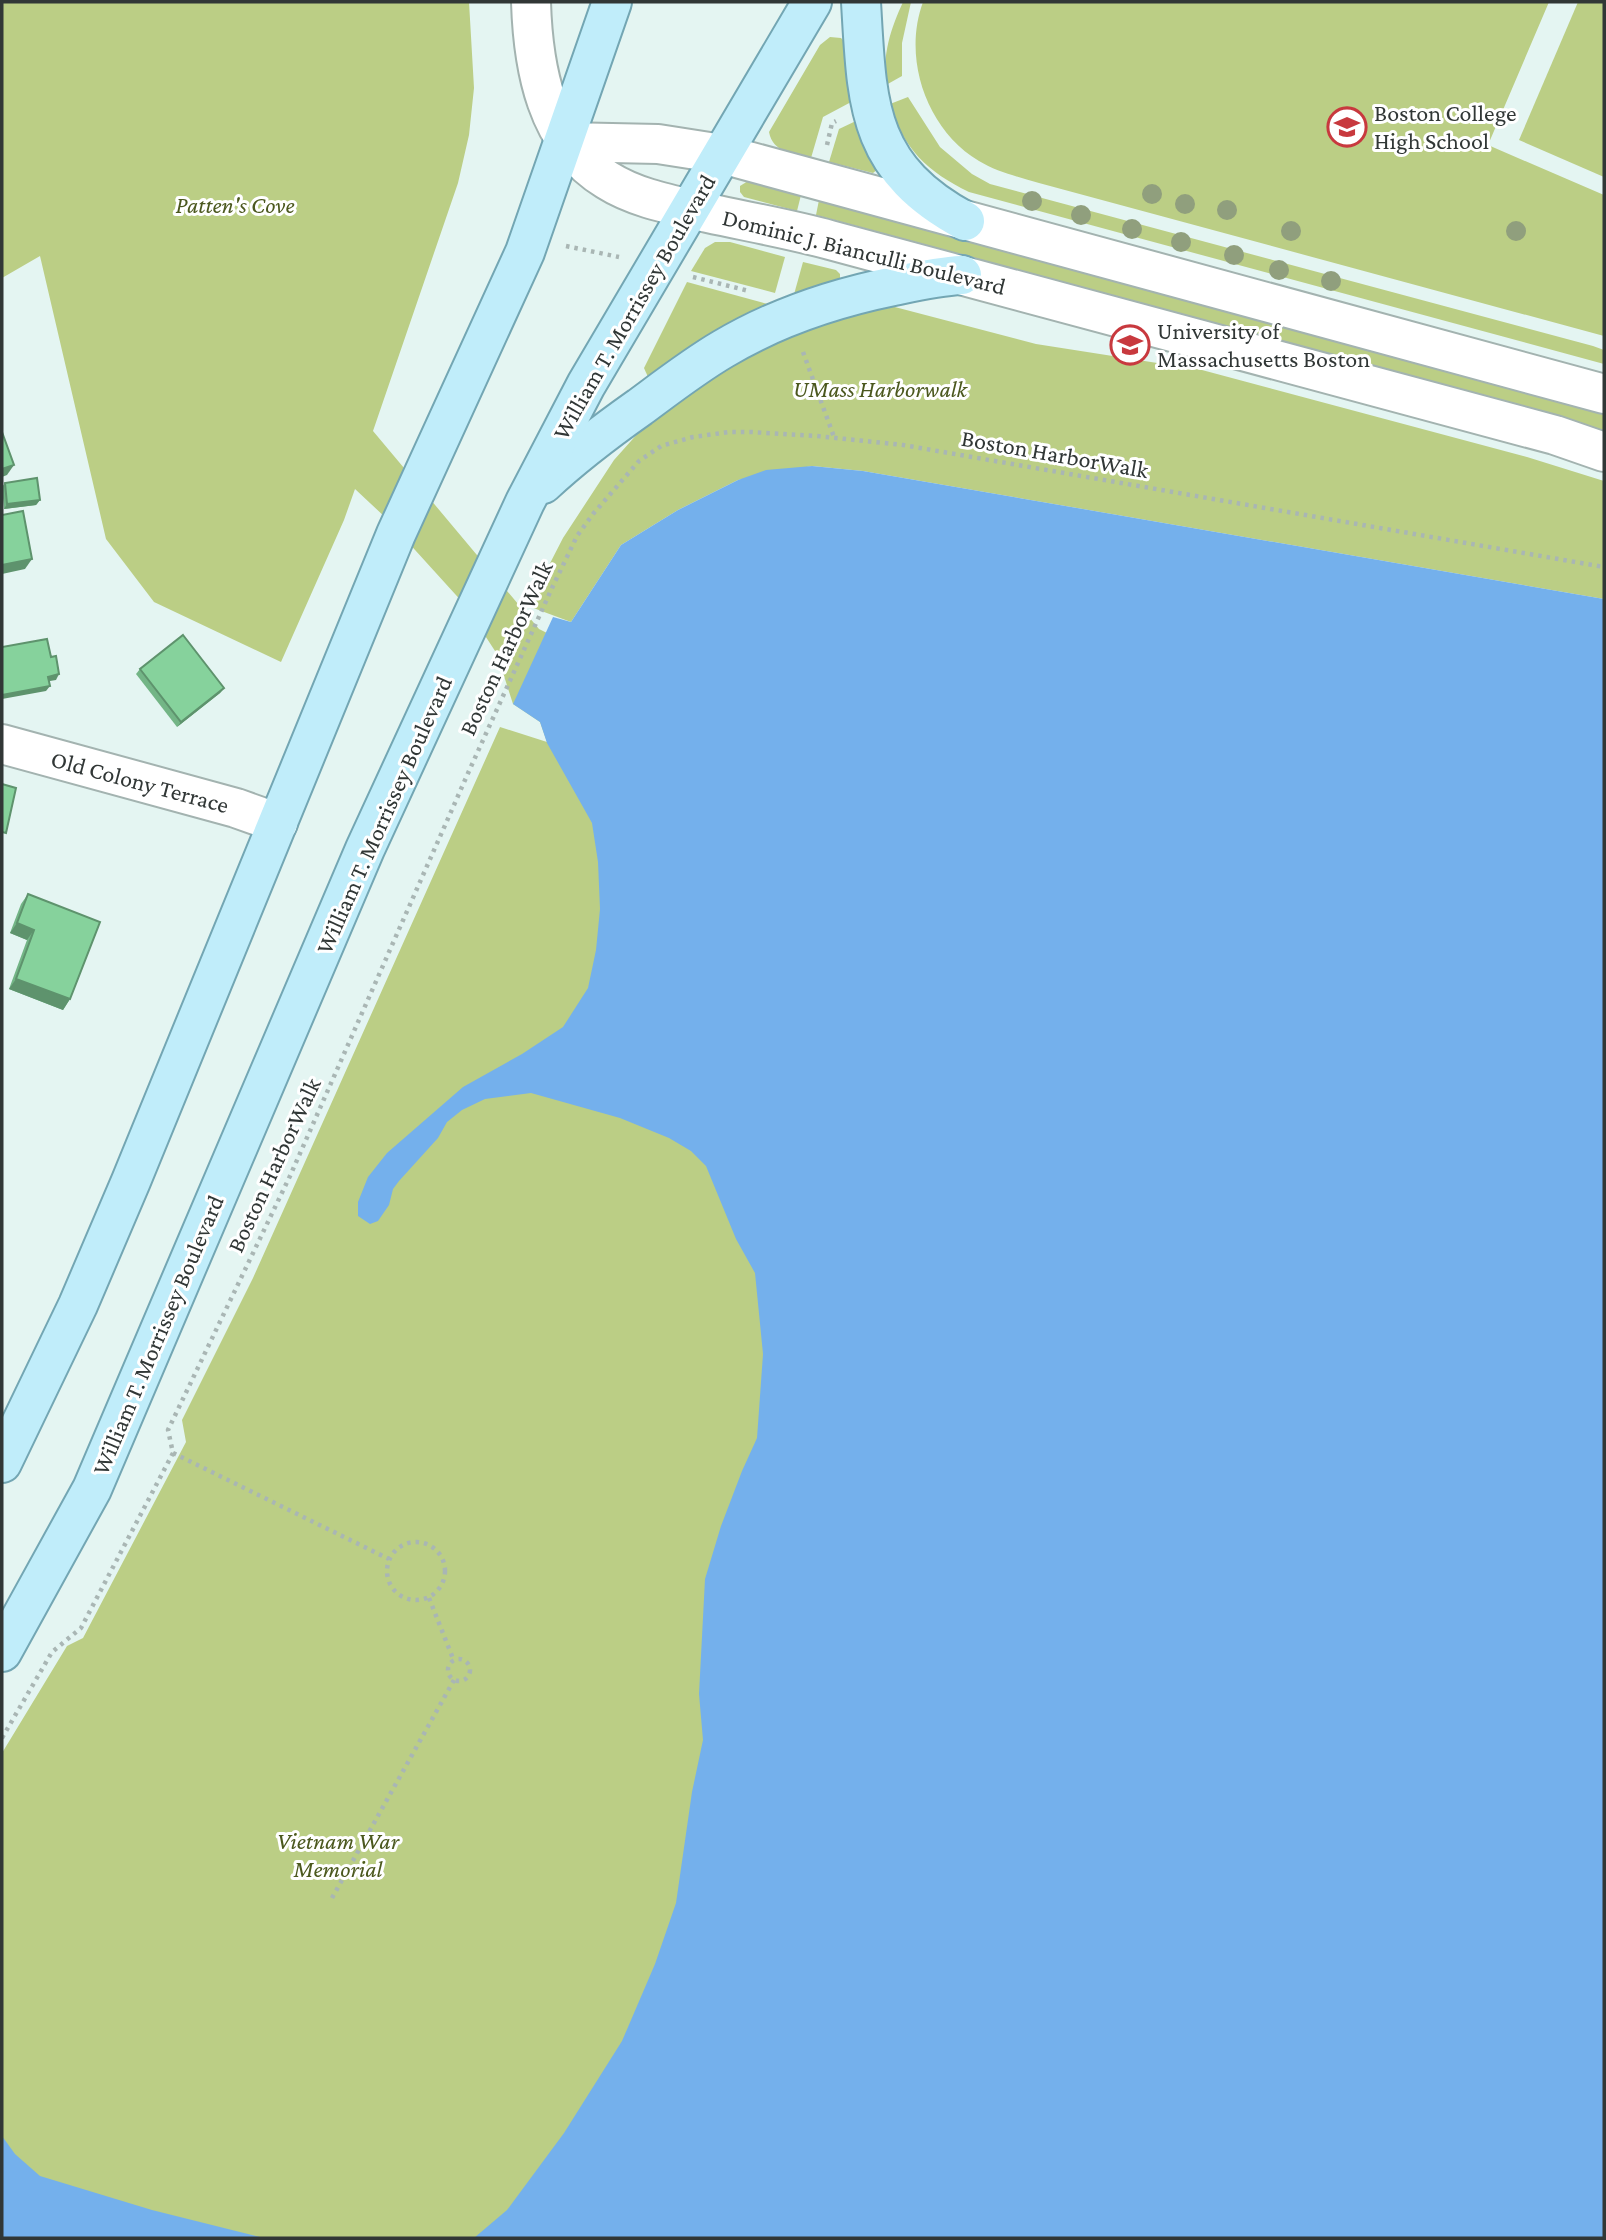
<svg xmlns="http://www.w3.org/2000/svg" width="1606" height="2240" font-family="'Crimson Pro',serif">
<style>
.green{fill:#bbce85}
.water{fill:#74b0ec}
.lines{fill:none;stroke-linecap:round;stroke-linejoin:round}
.minor-casing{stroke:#a3b3b0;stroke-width:42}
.major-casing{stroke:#73a6b3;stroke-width:42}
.path{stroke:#a9b6b4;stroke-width:4.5;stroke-dasharray:3.5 5;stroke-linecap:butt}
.minor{stroke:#fff;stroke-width:38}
.major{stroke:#c0edfa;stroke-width:38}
.tree{fill:#909f7d}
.wall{fill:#73b586}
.shaded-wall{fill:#5e936d}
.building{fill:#86d29c;stroke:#5e936d;stroke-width:2}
.labels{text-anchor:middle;stroke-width:6;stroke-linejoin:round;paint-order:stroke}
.poi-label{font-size:24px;fill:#313736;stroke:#fff;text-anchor:start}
.park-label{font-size:24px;font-style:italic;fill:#4b581e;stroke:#fff}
.street-label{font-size:24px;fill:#313736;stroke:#fff}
</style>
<rect width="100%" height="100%" fill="#e4f5f2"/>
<g class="green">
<path d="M2,2H469L474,88L469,135L458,183L373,431L539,629L563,641L1604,2238H2V1753L67,1646L83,1638L186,1442L182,1420L253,1278L500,727L547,742L540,722L513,704L497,654L465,605L386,518L355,489L344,520L281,662L154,602L106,539L40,256L2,278Z"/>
<path d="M903,2H911L902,43V76L886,85C882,55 891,28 903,2Z"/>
<path d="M923,2H1549L1488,145L1604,195V336L1039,183C1019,177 997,172 979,161C927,130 902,59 923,2Z"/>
<path d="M1578,2H1604V177L1519,140Z"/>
<path d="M830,37L841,38L847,44L853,101L823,117L811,158C793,153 773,153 769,132L820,45Z"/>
<path d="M908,97L940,147L972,174L990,184L1593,346L1604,350V364L969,192C928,172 903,149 890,104Z"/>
<path d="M858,120L878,169L873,173L829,162L839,129Z"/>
<path d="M748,181L801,195L797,211L744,197L740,192V186Z"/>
<path d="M819,200L1596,410L1604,413V431L1562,417L816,215Z"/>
<path d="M715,242H730L785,257L775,293L691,271L705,248Z"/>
<path d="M803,262L836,270L840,274V281L793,298Z"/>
<path d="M687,282L771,305L648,377L644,368Z"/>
<path d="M891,306L1036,344L1202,370L1527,457L1604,481V599L863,471L812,466L738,480L678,510L621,545L571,622L528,606L563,538L614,460L648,422L687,388L812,322Z"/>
</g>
<g class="water">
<path d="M812,466L863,471L1604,599V2238H474L507,2210L564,2133L622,2041L655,1964L676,1903L692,1792L703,1740L699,1694L705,1579L721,1526L742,1471L757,1438L763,1354L755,1273L736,1239L706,1166L691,1151L669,1138L620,1118L531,1093L485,1099L462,1110L447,1122L438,1138L399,1181L393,1189L389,1205L378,1221L370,1224L358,1216V1202L368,1177L387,1153L463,1087L522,1054L563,1027L588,988L596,950L600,909L598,862L592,823L547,743L540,722L513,704L553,617L571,622L621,545L678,510L738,480L766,470Z"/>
<path d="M2,2136L15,2154L40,2176L152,2210L264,2238H2Z"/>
</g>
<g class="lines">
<g class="minor-casing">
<g id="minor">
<path d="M531,2C533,68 546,143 607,180C637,199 674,205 708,213C749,222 790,229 830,240C1072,305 1313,370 1555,435L1604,452"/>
<path d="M565,142L658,144L722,154L1604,394"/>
<path d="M2,744L236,808L278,823"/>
</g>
</g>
<g class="major-casing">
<g id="major">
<path d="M861,2C867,102 865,167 965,221"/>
<path d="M543,484C573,456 606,431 640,407C667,387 694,366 723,349C775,318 835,298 894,286C917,281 938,276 962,275"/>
<path d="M2,1463L78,1305L131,1181L396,534L525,252L612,2"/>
<path d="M2,1652L92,1489L365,849L525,502L586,385L812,2"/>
</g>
</g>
<g class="path">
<path d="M827,145L832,123L836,121"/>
<path d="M566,246L619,257"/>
<path d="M693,277L749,291"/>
<path d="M803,352L834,437"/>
<path d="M173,1453L389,1559"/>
<circle cx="416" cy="1571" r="29"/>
<path d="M429,1598L454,1661"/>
<circle cx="459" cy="1670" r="11"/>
<path d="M2,1738L52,1652L81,1628L173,1453L168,1430L290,1176L469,771L552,588L577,536L593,514L639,461L661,446L693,437L729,432H751L817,436L903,445L1604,567"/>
<path d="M332,1898L454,1680"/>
</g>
<use href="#minor" class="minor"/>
<use href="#major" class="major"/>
</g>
<g class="tree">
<circle cx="1152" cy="194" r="10"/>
<circle cx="1032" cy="201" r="10"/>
<circle cx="1185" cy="204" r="10"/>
<circle cx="1227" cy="210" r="10"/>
<circle cx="1081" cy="215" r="10"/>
<circle cx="1132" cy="229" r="10"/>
<circle cx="1291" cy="231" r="10"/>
<circle cx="1516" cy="231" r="10"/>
<circle cx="1181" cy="242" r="10"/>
<circle cx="1234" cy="255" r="10"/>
<circle cx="1279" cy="270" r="10"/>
<circle cx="1331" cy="281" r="10"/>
</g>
<g class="wall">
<path d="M5,483L40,500L36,505L4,509L2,487Z"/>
<path d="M140,669L224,688L220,693L177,727L136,674Z"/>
<path d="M28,894L70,999L63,1010L9,989L27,940L10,933L21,904Z"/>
</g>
<g class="shaded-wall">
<path d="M14,465L7,475L2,477V469Z"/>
<path d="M40,500L36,505L4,509L7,504Z"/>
<path d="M32,559L25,569L2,574V565Z"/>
<path d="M59,674L56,680L44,682L48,677Z"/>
<path d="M50,686L46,691L2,699V695Z"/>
<path d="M224,688L220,693L177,727L181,722Z"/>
<path d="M17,923L34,930L27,940L10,933Z"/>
<path d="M16,979L70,999L63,1010L9,989Z"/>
</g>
<g class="building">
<path d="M2,432L14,465L2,469Z"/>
<path d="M37,478L40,500L7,504L5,483Z"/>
<path d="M23,511L32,559L2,565V515Z"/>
<path d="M183,635L224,688L181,722L140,669Z"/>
<path d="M47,639L51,657L56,656L59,674L48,677L50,686L2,695V647Z"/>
<path d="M2,784L16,788L6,833L2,832Z"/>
<path d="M28,894L100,922L70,999L16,979L34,930L17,923Z"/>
</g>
<defs>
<g id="school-ring" transform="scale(2.0125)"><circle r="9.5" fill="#fff" stroke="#c8393e" stroke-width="1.5"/><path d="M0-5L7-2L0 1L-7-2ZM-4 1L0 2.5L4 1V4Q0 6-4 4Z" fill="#c8393e"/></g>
<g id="university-ring" transform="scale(2.0125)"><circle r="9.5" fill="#fff" stroke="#c8393e" stroke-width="1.5"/><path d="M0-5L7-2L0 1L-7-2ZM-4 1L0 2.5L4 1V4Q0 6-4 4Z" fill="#c8393e"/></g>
</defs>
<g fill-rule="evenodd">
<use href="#school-ring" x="1347" y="127"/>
<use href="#university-ring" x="1130" y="345"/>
</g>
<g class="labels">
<g class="poi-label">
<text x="1374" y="121">Boston College<tspan x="1374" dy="28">High School</tspan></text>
<text x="1157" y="339">University of<tspan x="1157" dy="28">Massachusetts Boston</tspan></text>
</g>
<g class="park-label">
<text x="235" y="213">Patten's Cove</text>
<text x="880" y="397">UMass Harborwalk</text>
<text x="338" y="1849">Vietnam War<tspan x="338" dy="28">Memorial</tspan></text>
</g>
<g class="street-label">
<text transform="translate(864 252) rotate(14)" y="8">Dominic J. Bianculli Boulevard</text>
<text transform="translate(634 307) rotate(-60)" y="8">William T. Morrissey Boulevard</text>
<text transform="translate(1055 454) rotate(10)" y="8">Boston HarborWalk</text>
<text transform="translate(506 648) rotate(-65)" y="8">Boston HarborWalk</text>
<text transform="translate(140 782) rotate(15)" y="8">Old Colony Terrace</text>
<text transform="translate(384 815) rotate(-66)" y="8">William T. Morrissey Boulevard</text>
<text transform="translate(274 1165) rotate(-65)" y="8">Boston HarborWalk</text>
<text transform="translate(158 1335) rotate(-67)" y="8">William T. Morrissey Boulevard</text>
</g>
</g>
<rect width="1606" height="2240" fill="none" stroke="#313736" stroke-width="7"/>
</svg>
